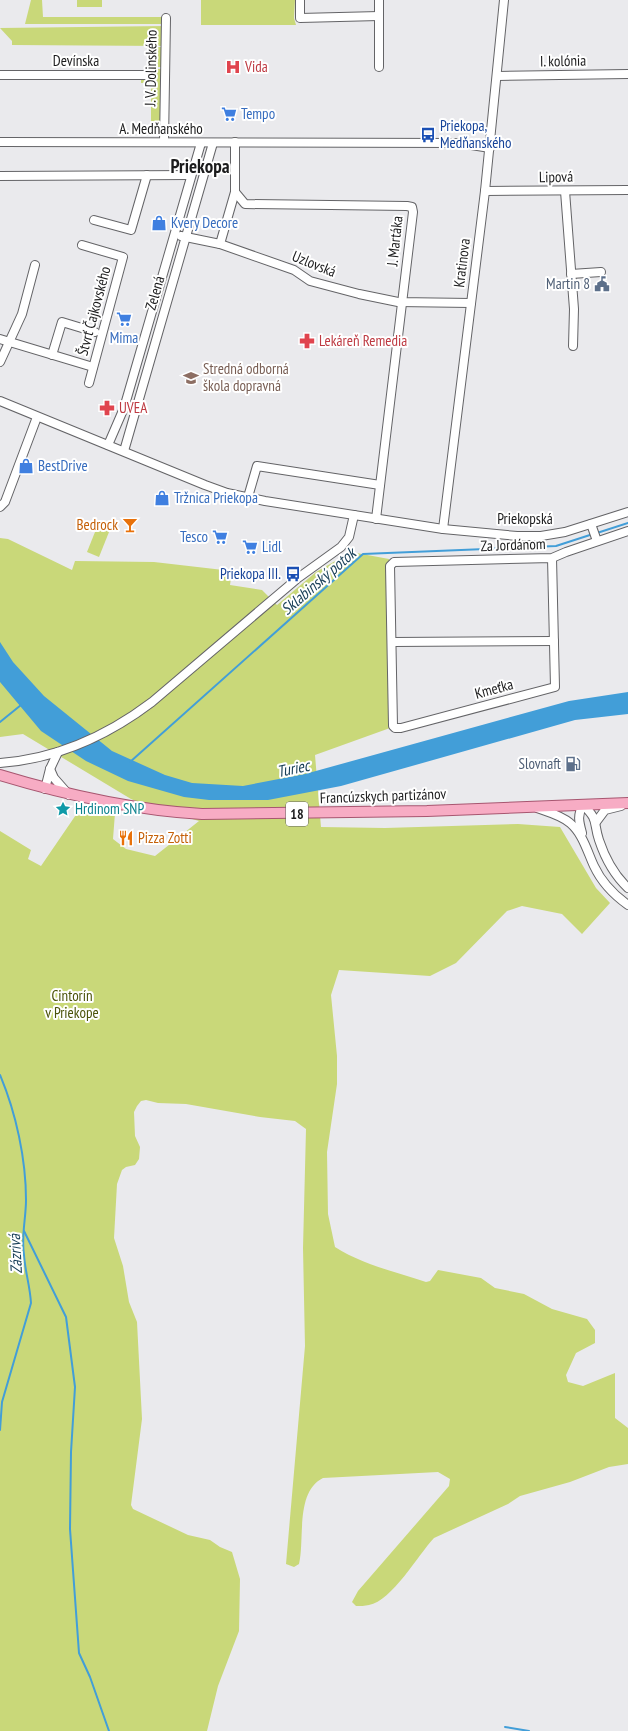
<svg xmlns="http://www.w3.org/2000/svg" width="628" height="1731" font-family="'PT Sans Narrow',sans-serif">
<style>
.green{fill:#c9d879}
.water{fill:#429ed8}
.lines{fill:none;stroke-linecap:round;stroke-linejoin:round}
.stream{stroke:#429ed8;stroke-width:2}
.minor-casing{stroke:#646467;stroke-width:10}
.major-casing{stroke:#a75670;stroke-width:12}
.minor{stroke:#fff;stroke-width:8}
.major{stroke:#f7acc4;stroke-width:10}
.labels{text-anchor:middle;stroke-width:4;stroke-linejoin:round;paint-order:stroke}
.shield{fill:#fff;stroke:#606061;stroke-width:1}
.shield-label{font-size:14px;font-weight:bold;fill:#1c1c1d}
.street-label{font-size:15px;fill:#1c1c1d;stroke:#fff}
.health-label{font-size:15px;fill:#be3a42;stroke:#fff;text-anchor:start}
.shop-label{font-size:15px;fill:#366cbe;stroke:#fff;text-anchor:start}
.transit-label{font-size:15px;fill:#164399;stroke:#fff;text-anchor:start}
.service-label{font-size:15px;fill:#4e5e75;stroke:#fff;text-anchor:end}
.education-label{font-size:15px;fill:#785e54;stroke:#fff;text-anchor:start}
.food-label{font-size:15px;fill:#c56008;stroke:#fff;text-anchor:end}
.culture-label{font-size:15px;fill:#0d838f;stroke:#fff;text-anchor:start}
.park-label{font-size:15px;fill:#4b530a;stroke:#fff}
.water-label{font-size:16px;font-style:italic;fill:#1b4159;stroke:#fff}
.district-label{font-size:19px;font-weight:bold;fill:#1c1c1d;stroke:#fff}
</style>
<rect width="100%" height="100%" fill="#eaeaed"/>
<g class="green">
<path d="M31,0H42L43,17H164V24H25Z"/>
<rect x="77" y="0" width="25" height="7"/>
<path d="M201,0H295L294,18L296,25H201Z"/>
<path d="M166,26L165,46L12,45V41L0,28Z"/>
<path d="M146,47H164L163,67H152V54Z"/>
<path d="M152,69H163L160,129L151,128V83H141V79H152Z"/>
<path d="M99,522L111,527L99,557L87,552Z"/>
<path d="M0,538L8,539L72,570L75,561L154,562L232,571L230,585L262,590L277,605L316,572L351,552L389,559L390,728L315,755L321,827L385,828L518,824L560,827L596,888L610,903L582,934L562,914L522,906L507,911L456,963L430,976L339,970L331,995L337,1056V1084L327,1152L328,1214L335,1247C361,1264 396,1272 426,1282L430,1281L438,1270L481,1278L495,1288L524,1294L552,1309L587,1319L595,1330V1343L576,1353L566,1375L568,1382L583,1386L615,1373V1418L628,1428V1464L609,1467L570,1482L520,1496L508,1504L434,1538C418,1555 392,1601 369,1605C365,1606 360,1606 356,1606L352,1602L358,1591L449,1486L450,1479L438,1472L323,1478C295,1492 305,1539 299,1564L294,1567L286,1564L305,1346L303,1248L306,1129L295,1121L260,1117L186,1104L158,1103L146,1100L141,1101L137,1106L134,1112L135,1136L140,1147L139,1159L135,1165L126,1167L122,1170L117,1184L114,1238L123,1266L129,1302L137,1322L142,1419L131,1505L133,1509L188,1535L210,1540L220,1547L232,1552L240,1579L239,1631L218,1686L207,1731H0V831L31,850L28,859L41,866L82,806L115,813L113,839L126,849L155,856L199,821L147,806L131,799L23,734L0,737Z"/>
</g>
<path class="water" d="M0,642L13,662L44,696L112,751L165,775L192,783L243,786L305,774L569,701L628,692V714L575,720L341,786L268,800H209L184,797L128,781L86,761L41,731L0,682Z"/>
<g class="lines">
<g class="stream">
<path d="M597,533L628,523"/>
<path d="M0,722L21,705"/>
<path d="M130,762L363,554L556,546L593,534"/>
<path d="M0,1075C16,1113 26,1159 26,1200C26,1218 21,1237 24,1255C25,1271 30,1286 31,1303L2,1402L0,1430"/>
<path d="M24,1231L66,1317L75,1387L71,1452L70,1529L79,1653L90,1677L109,1731"/>
<path d="M505,1727L529,1731"/>
</g>
<g class="minor-casing">
<g id="minor">
<path d="M300,0V18L379,16"/>
<path d="M379,67V0"/>
<path d="M0,75H152"/>
<path d="M498,76L628,74"/>
<path d="M0,142L459,143L490,148"/>
<path d="M164,142L166,18"/>
<path d="M235,142V192L245,204L407,206L412,207L413,212L376,519"/>
<path d="M0,176L191,175"/>
<path d="M485,191L628,190"/>
<path d="M565,191L574,309L573,346"/>
<path d="M94,220L131,230L147,175"/>
<path d="M181,236L220,244L294,270L310,281L359,294L398,302L471,303"/>
<path d="M220,244L235,192"/>
<path d="M82,245L123,257L89,383"/>
<path d="M571,274L601,272"/>
<path d="M0,339L93,367"/>
<path d="M52,355L62,322L95,332"/>
<path d="M0,362L22,314L35,265"/>
<path d="M0,401L205,485L227,493L265,501L443,529L517,536H541L565,532L628,512"/>
<path d="M108,445L124,408L201,143"/>
<path d="M124,451L213,143"/>
<path d="M248,497L257,466L380,485"/>
<path d="M0,507L5,502L37,417"/>
<path d="M591,524L597,541"/>
<path d="M443,529L485,191L504,0"/>
<path d="M552,558L555,687L401,728H395L393,726L390,566L394,562L552,558L566,552L628,531"/>
<path d="M392,642L554,641"/>
<path d="M0,763C56,759 107,736 152,702L298,578L341,547L349,537L354,515"/>
<path d="M50,769L54,778L69,795"/>
<path d="M45,789L50,769L58,752"/>
<path d="M537,808C548,812 561,815 570,823C583,834 587,851 594,866C601,881 614,895 628,905"/>
<path d="M596,822L605,810L621,806"/>
<path d="M582,833C579,822 577,815 583,805C599,820 593,822 599,840C605,858 614,875 628,888"/>
</g>
</g>
<g class="major-casing">
<path id="major" d="M0,775C66,795 133,810 202,814L427,811L628,803"/>
</g>
<use href="#minor" class="minor"/>
<use href="#major" class="major"/>
</g>
<defs>
<g id="hospital-bare" transform="scale(1.2)"><path d="M-5-5h3v3.5h4V-5h3V5h-3V1.5h-4V5h-3Z" fill="#e0444e" stroke="#fff" stroke-width="2.5" paint-order="stroke"/></g>
<g id="supermarket-bare" transform="scale(1.2)"><path d="M-6-5.5h2.5l.6 2H6L4.5 2H-2.5L-4.4-4H-6ZM-1.5 3.2a1.3 1.3 0 1 0 .1 0ZM3 3.2a1.3 1.3 0 1 0 .1 0Z" fill="#3f7fe0" stroke="#fff" stroke-width="2.5" paint-order="stroke"/></g>
<g id="bus-bare" transform="scale(1.2)"><path d="M-5-6H5V4H4V6H2V4H-2V6H-4V4H-5ZM-3.5-4V0h7V-4ZM-3.5 1.2v1.5H-2V1.2ZM2 1.2v1.5H3.5V1.2Z" fill="#1a4fb4" stroke="#fff" stroke-width="2.5" paint-order="stroke"/></g>
<g id="shop-bare" transform="scale(1.2)"><path d="M-5-2.5h2.3a2.7 3.5 0 0 1 5.4 0H5L5.5 6h-11ZM-1.5-2.5h3a1.5 2.3 0 0 0-3 0Z" fill="#3f7fe0" stroke="#fff" stroke-width="2.5" paint-order="stroke"/></g>
<g id="civic-bare" transform="scale(1.2)"><path d="M-.6-6.5H3V-4.5H.6V-3L4-1V1h2V6H-6V1h2V-1L-.6-3ZM-1.2 2.5V6h2.4V2.5Z" fill="#5c6f8a" stroke="#fff" stroke-width="2.5" paint-order="stroke"/></g>
<g id="pharmacy-bare" transform="scale(1.2)"><path d="M-2-6h4v4h4v4h-4v4h-4v-4h-4v-4h4Z" fill="#e0444e" stroke="#fff" stroke-width="2.5" paint-order="stroke"/></g>
<g id="school-bare" transform="scale(1.2)"><path d="M0-5L7-2L0 1L-7-2ZM-4 1L0 2.5L4 1V4Q0 6-4 4Z" fill="#8d6e63" stroke="#fff" stroke-width="2.5" paint-order="stroke"/></g>
<g id="bar-bare" transform="scale(1.2)"><path d="M-6-5H6L.8 .8V4.5H3.5V6h-7V4.5H-.8V.8Z" fill="#e8710a" stroke="#fff" stroke-width="2.5" paint-order="stroke"/></g>
<g id="fuel-bare" transform="scale(1.2)"><path d="M-5.5-6h7V0h2V4h1.3V-2.5L3-4.5l.8-.8L6-3V5H2.5V1h-1V6h-7ZM-4.2-4.7v3.2H.2V-4.7Z" fill="#5c6f8a" stroke="#fff" stroke-width="2.5" paint-order="stroke"/></g>
<g id="sight-bare" transform="scale(1.2)"><path d="M0-6L1.8-2.2L6-1.7L2.9 1.2L3.7 5.4L0 3.3L-3.7 5.4L-2.9 1.2L-6-1.7L-1.8-2.2Z" fill="#0f9aa8" stroke="#fff" stroke-width="2.5" paint-order="stroke"/></g>
<g id="restaurant-bare" transform="scale(1.2)"><path d="M-5-6h1v4h1v-4h1v4h1v-4h1v5L-1.5 .5V6h-2V.5L-5-1ZM5-6V6H3V1.5H1.5Q1.5-4 5-6Z" fill="#e8710a" stroke="#fff" stroke-width="2.5" paint-order="stroke"/></g>
</defs>
<g fill-rule="evenodd">
<use href="#hospital-bare" x="233" y="67"/>
<use href="#supermarket-bare" x="229" y="114"/>
<use href="#bus-bare" x="428" y="135"/>
<use href="#shop-bare" x="159" y="223"/>
<use href="#civic-bare" x="602" y="284"/>
<use href="#supermarket-bare" x="124" y="319"/>
<use href="#pharmacy-bare" x="307" y="341"/>
<use href="#school-bare" x="191" y="378"/>
<use href="#pharmacy-bare" x="107" y="408"/>
<use href="#shop-bare" x="26" y="466"/>
<use href="#shop-bare" x="162" y="498"/>
<use href="#bar-bare" x="130" y="525"/>
<use href="#supermarket-bare" x="220" y="537"/>
<use href="#supermarket-bare" x="250" y="547"/>
<use href="#bus-bare" x="293" y="574"/>
<use href="#fuel-bare" x="573" y="764"/>
<use href="#sight-bare" x="63" y="809"/>
<use href="#restaurant-bare" x="126" y="838"/>
</g>
<g class="labels">
<rect class="shield" x="286" y="802" width="22" height="24" rx="3"/>
<g class="shield-label">
<text x="297" y="819">18</text>
</g>
<g class="street-label">
<text x="76" y="66">Devínska</text>
<text transform="translate(563 61) rotate(-1)" y="5">I. kolónia</text>
<text transform="translate(151 68) rotate(-89)" y="5">J. V. Dolinského</text>
<text x="161" y="134">A. Medňanského</text>
<text transform="translate(556 177) rotate(-1)" y="5">Lipová</text>
<text transform="translate(395 241) rotate(-84)" y="5">J. Martáka</text>
<text transform="translate(462 263) rotate(-83)" y="5">Kratinova</text>
<text transform="translate(314 264) rotate(22)" y="5">Uzlovská</text>
<text transform="translate(155 293) rotate(-74)" y="5">Zelená</text>
<text transform="translate(94 311) rotate(-75)" y="5">Štvrť Čajkovského</text>
<text x="525" y="524">Priekopská</text>
<text transform="translate(513 545) rotate(-2)" y="5">Za Jordánom</text>
<text transform="translate(494 689) rotate(-15)" y="5">Kmeťka</text>
<text transform="translate(383 796) rotate(-2)" y="5">Francúzskych partizánov</text>
</g>
<g class="health-label">
<text x="245" y="72">Vida</text>
<text x="319" y="346">Lekáreň Remedia</text>
<text x="119" y="413">UVEA</text>
</g>
<g class="shop-label">
<text x="241" y="119">Tempo</text>
<text x="171" y="228">Kvery Decore</text>
<text x="124" y="343" text-anchor="middle">Mima</text>
<text x="38" y="471">BestDrive</text>
<text x="174" y="503">Tržnica Priekopa</text>
<text x="208" y="542" text-anchor="end">Tesco</text>
<text x="262" y="552">Lidl</text>
</g>
<g class="transit-label">
<text x="440" y="131">Priekopa,<tspan x="440" dy="17">Medňanského</tspan></text>
<text x="281" y="579" text-anchor="end">Priekopa III.</text>
</g>
<g class="service-label">
<text x="590" y="289">Martin 8</text>
<text x="561" y="769">Slovnaft</text>
</g>
<g class="education-label">
<text x="203" y="374">Stredná odborná<tspan x="203" dy="17">škola dopravná</tspan></text>
</g>
<g class="food-label">
<text x="118" y="530">Bedrock</text>
<text x="138" y="843" text-anchor="start">Pizza Zotti</text>
</g>
<g class="culture-label">
<text x="75" y="814">Hrdinom SNP</text>
</g>
<g class="park-label">
<text x="72" y="1001">Cintorín<tspan x="72" dy="17">v Priekope</tspan></text>
</g>
<g class="water-label">
<text transform="translate(318 581) rotate(-41)" y="6">Sklabinský potok</text>
<text transform="translate(293 768) rotate(-12)" y="6">Turiec</text>
<text transform="translate(15 1254) rotate(-93)" y="6">Zázrivá</text>
</g>
<g class="district-label">
<text x="200" y="173">Priekopa</text>
</g>
</g>
</svg>
